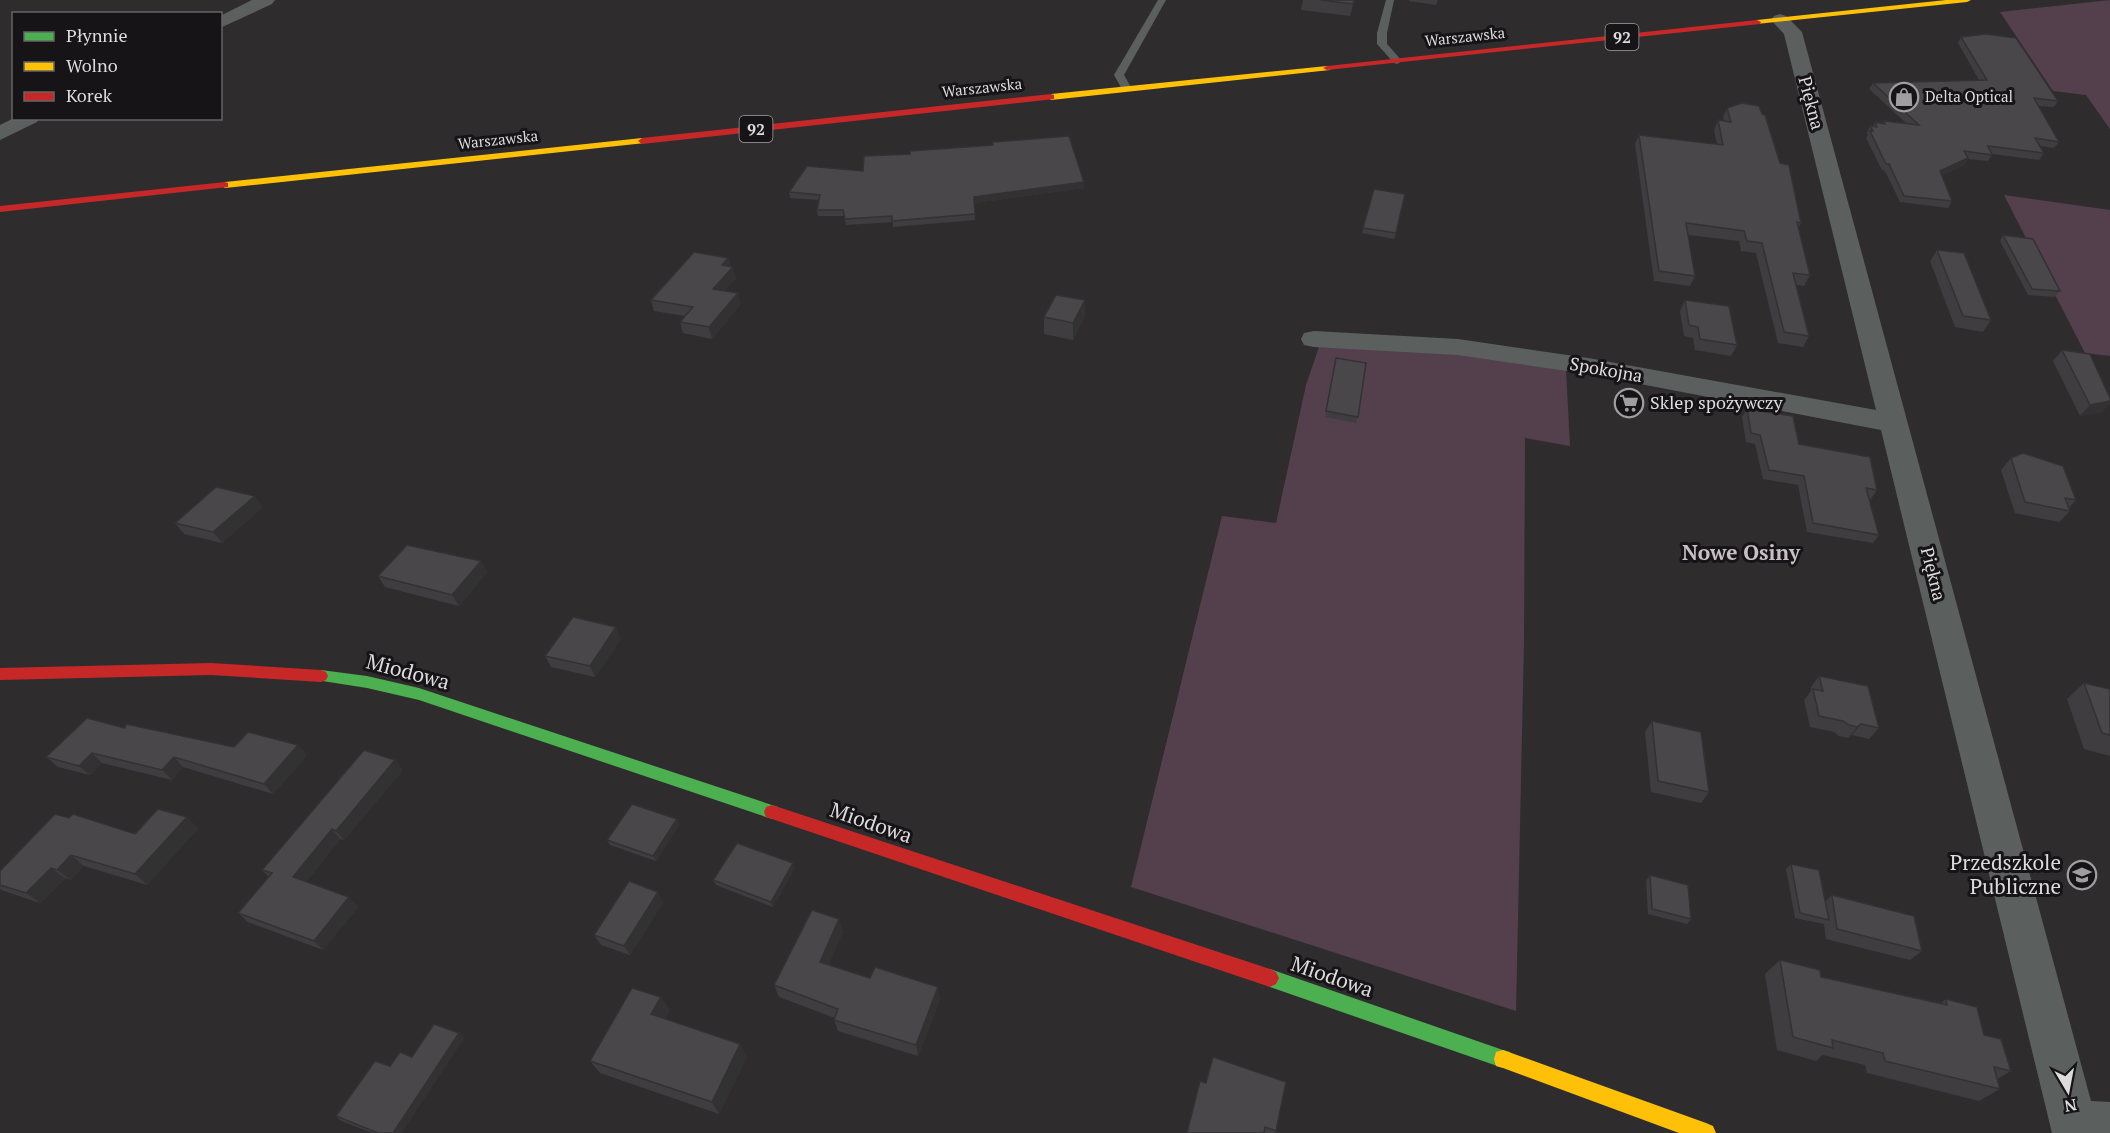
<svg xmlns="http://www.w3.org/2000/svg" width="2110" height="1133" font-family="'PT Serif',serif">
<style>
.green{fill:#54404d}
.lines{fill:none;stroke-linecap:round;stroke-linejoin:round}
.lane{fill:#5b605f;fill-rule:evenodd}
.street{fill:#5b605f;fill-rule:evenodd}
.fast{fill:#4caf50;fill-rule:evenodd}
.slow{fill:#ffc107;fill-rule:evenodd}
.jam{fill:#c62828;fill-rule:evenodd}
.wall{fill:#3f3d3f}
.shaded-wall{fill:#333233}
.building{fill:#494749;stroke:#333233;stroke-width:1.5}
.labels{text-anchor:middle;stroke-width:6;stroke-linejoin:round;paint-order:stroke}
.far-street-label{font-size:15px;fill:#dedbdd;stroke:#161416}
.far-poi-label{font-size:15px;fill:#dedbdd;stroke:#161416;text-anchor:start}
.shield{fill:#161416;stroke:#a29fa1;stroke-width:1.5}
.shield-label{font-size:16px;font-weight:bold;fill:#dedbdd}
.street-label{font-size:18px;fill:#dedbdd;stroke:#161416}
.poi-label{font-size:18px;fill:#dedbdd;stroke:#161416;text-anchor:start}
.quarter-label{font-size:21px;font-weight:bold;fill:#c7c0c4;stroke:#161416}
.near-street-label{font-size:21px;fill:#dedbdd;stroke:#161416}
.near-poi-label{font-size:21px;fill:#dedbdd;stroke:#161416;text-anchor:end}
</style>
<rect width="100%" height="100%" fill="#2f2c2e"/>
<g class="green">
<path d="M2110,0V129L2086,95L2053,91L2000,12Z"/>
<path d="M2004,195L2110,210V356L2085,353Z"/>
<path d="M1319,347L1433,350L1566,370L1570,446L1525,438L1524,641L1516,1011L1131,887L1222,516L1276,523L1306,385Z"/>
</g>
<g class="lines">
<g class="lane">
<path d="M1158,0H1166L1124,75L1132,89L1123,91L1114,75Z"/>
<path d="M1386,0H1394L1387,33V44L1402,61L1397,64L1394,63L1377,44V33Z"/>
</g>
<g class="street">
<path d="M252,0H275L272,4L220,28V16Z"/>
<path d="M1780,14L1786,16L1802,32L2091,1101L2110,1102V1133H2052L1881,430L1588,374L1458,355L1314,347L1304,345L1301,339L1304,333L1314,331L1458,339L1588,358L1876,410L1784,34L1771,20L1774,16Z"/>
<path d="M14,118H40L37,122L0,140V125Z"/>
</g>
<g class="fast">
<path d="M321,670L367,676L419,688L772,805L778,807L780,812L778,817L772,819L419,700L367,688L316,680L314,676L316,672Z"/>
<path d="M1270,969L1503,1050L1510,1052L1512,1059L1510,1066L1503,1068L1270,987L1264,984L1261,978L1264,972Z"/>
</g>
<g class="slow">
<path d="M1946,0H1971L1967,2L1757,24L1753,22L1757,20Z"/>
<path d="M1327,66L1331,68L1330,70L1051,100L1047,97L1051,94Z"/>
<path d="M642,138L646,141L645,143L225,188L220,185L225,182Z"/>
<path d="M1503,1050L1706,1123L1713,1126L1716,1133H1679L1503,1068L1496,1066L1494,1059L1496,1052Z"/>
</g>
<g class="jam">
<path d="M1757,20L1761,22L1760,24L1327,70L1323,68L1327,66Z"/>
<path d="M1051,94L1054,95V99L642,144L638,141L642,138Z"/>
<path d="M225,182L228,183V187L0,212V206Z"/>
<path d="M211,663L321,670L326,672L328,676L326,680L321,682L211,675L0,680V668Z"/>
<path d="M772,805L1270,969L1276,972L1279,978L1276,984L1270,987L772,819L766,817L764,812L766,807Z"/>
</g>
</g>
<g class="wall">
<path d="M1303,0H1355L1350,16L1301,10Z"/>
<path d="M1409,0H1438L1436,5L1409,1Z"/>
<path d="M1961,37L2058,101L2054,107L2038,106L2059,142L2054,148L2040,146L2044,153L2039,160L1992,154L1988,161L1968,159L1964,165L1942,175L1952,201L1948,208L1900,202L1885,171L1882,170L1866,138L1868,135L1867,133L1870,126L1873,127L1875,122L1883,123L1884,121L1907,124L1869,89L1873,83L1979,80L1958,43Z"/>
<path d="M1727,108L1762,114L1801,223L1798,228L1810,275L1804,286L1796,285L1809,336L1803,347L1778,343L1756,253L1741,251L1739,241L1688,235L1695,276L1690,286L1654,281L1635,144L1639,135L1717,144L1714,130L1718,120L1724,121L1723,117Z"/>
<path d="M992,142L1084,182V188L974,203L975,220L893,227V222L846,225L844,216H818L817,210L819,200L790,198L789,192L863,171L910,154L992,145Z"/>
<path d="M1374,189L1396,233L1394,239L1362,233Z"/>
<path d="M2003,235L2060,291L2055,297L2028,295L2000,241Z"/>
<path d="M1937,250L1991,320L1983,332L1955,327L1930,261Z"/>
<path d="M728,258L730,266L736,278L724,291L738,293L740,305L712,339L683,333L680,322L685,316L654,311L651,300Z"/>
<path d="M1685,300L1737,345L1731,356L1695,350L1693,338L1684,336L1680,311Z"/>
<path d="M1085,316L1073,340L1044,334V317Z"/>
<path d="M2062,350L2110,398V403L2102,412L2080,416L2053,361Z"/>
<path d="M1336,358L1358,417L1356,423L1325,417Z"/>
<path d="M1747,409L1799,444L1877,490L1871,499L1869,498L1879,535L1873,543L1807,532L1798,485L1763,479L1755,444L1746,442L1742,417Z"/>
<path d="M2011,458L2076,500L2069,508L2070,511L2059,522L2015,513L2001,470Z"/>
<path d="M263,507L222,543L184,534L175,523Z"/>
<path d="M481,561L487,572L459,606L385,587L378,576Z"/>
<path d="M621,639L595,677L551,667L545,656Z"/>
<path d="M1819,676L1879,728L1869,739L1852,735L1848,738L1839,736L1834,732L1810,727L1804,700L1811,691V687Z"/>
<path d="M2084,683L2110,689V756L2084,749L2067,699Z"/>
<path d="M1652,721L1709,792L1701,803L1651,792L1645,732Z"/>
<path d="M125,728L234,747L307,755L273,794L183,767L172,780L102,763L90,775L58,767L46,757Z"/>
<path d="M403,770L344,840L340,839L306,882L349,897L358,907L323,950L248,922L238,913L269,877L262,870Z"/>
<path d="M679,825L656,861L610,845L607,840Z"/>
<path d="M198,828L147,885L84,866L71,880L65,878L40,903L4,891L0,889V871L135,834Z"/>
<path d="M1791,864L1825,902L1832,895L1922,951L1910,960L1826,939L1824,924L1795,918L1786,869Z"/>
<path d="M795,868L773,907L716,885L713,880Z"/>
<path d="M1650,875L1691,919L1687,924L1648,914L1646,881Z"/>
<path d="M663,902L630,955L601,945L594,935Z"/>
<path d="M843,932L828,965L940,999L918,1056L838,1031L834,1020L835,1018L779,997L774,985Z"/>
<path d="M1780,960L1821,977L1941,1003L1946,999L1984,1035L2011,1071L1997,1079L2000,1089L1979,1101L1867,1073L1865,1065L1823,1055L1816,1061L1777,1050L1765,974Z"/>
<path d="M661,997L669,1010L665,1019L747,1057L719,1114L600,1073L590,1061Z"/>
<path d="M464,1038L401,1133H373L341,1121L336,1116L390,1066L412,1057Z"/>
<path d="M1206,1083L1276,1131L1275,1133H1187Z"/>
</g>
<g class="shaded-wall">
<path d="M1354,0H1355L1350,16Z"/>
<path d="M1968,158L1964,165L1936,178L1940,171Z"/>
<path d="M1084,182V188L974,203V197Z"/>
<path d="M728,258L730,269L722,265Z"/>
<path d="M733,267L736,278L716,300L713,289Z"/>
<path d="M738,293L740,305L712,339L709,327Z"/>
<path d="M1085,300V316L1073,340V323Z"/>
<path d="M2110,401V403L2102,412L2080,416L2090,405Z"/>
<path d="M255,496L263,507L222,543L213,532Z"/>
<path d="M481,561L487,572L459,606L452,595Z"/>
<path d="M616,627L621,639L595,677L590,666Z"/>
<path d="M1861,724L1852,735L1848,738L1857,727Z"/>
<path d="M298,745L307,755L273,794L264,784Z"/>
<path d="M92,753L102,763L90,775L79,766Z"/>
<path d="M174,757L183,767L172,780L162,770Z"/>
<path d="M395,760L403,770L344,840L336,831Z"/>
<path d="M187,817L198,828L147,885L135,874Z"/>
<path d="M677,819L679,825L656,861L653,856Z"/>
<path d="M332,829L340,839L302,887L293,877Z"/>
<path d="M71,855L84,866L71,880L57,870Z"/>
<path d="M793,863L795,868L773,907L771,902Z"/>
<path d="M51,868L65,878L40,903L26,893Z"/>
<path d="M658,892L663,902L630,955L624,946Z"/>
<path d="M349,897L358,907L323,950L314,941Z"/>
<path d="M839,919L843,932L824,974L820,962Z"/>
<path d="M938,987L940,999L918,1056L916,1045Z"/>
<path d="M661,997L669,1010L660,1028L651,1014Z"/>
<path d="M459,1033L464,1038L401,1133H393Z"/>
<path d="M740,1044L747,1057L719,1114L712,1102Z"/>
</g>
<g class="building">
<path d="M1321,0H1354L1353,4Z"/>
<path d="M1986,34L2016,38L2058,101L2034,98L2059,142L2035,138L2044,153L1988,146L1992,155L1964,151L1968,158L1940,171L1952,201L1904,196L1889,164H1886L1880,152L1870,131H1873L1870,126L1877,127L1875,122L1885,124L1884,121L1919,125L1873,83L1987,80L1961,37Z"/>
<path d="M1742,103L1759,106L1762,114L1765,115L1780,163L1789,165L1801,223L1797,222L1810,275L1793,273L1809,336L1784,332L1762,243L1747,241L1744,231L1686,223L1695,276L1659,271L1639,135L1723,145L1718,120L1731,122L1727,108Z"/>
<path d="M1069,136L1084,182L974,197L975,214L892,221V216L845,219L843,210H817L820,195L789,192L807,166L863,171L864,156L910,154V151L993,145L992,142Z"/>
<path d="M1374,189L1405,194L1396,233L1363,228Z"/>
<path d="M2003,235L2033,239L2060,291L2032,289Z"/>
<path d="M1937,250L1964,253L1991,320L1963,316Z"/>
<path d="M694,252L728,258L722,265L733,267L713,289L738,293L709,327L680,322L693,307L651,300Z"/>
<path d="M1056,295L1085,300L1073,323L1044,317Z"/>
<path d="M1685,300L1729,306L1737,345L1700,339L1698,327L1689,325Z"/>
<path d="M2062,350L2090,354L2110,398V401L2090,405Z"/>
<path d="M1336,358L1366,363L1358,417L1326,411Z"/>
<path d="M1747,409L1793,416L1799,444L1870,457L1877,490L1866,488L1879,535L1813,523L1804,476L1769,470L1760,435L1751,433Z"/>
<path d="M2023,453L2063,466L2076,500L2065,498L2070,511L2025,502L2011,458Z"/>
<path d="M216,487L255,496L213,532L175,523Z"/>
<path d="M407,545L481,561L452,595L378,576Z"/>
<path d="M573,617L616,627L590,666L545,656Z"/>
<path d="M1819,676L1868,686L1879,728L1861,724L1857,727L1849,725L1843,721L1819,716L1813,689L1823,691Z"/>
<path d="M2084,683L2110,689V735L2102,733Z"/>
<path d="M87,718L125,728L126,724L234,747L248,732L298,745L264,784L174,757L162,770L92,753L79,766L46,757Z"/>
<path d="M1652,721L1701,732L1709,792L1658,781Z"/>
<path d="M364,750L395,760L336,831L332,829L293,877L349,897L314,941L238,913L272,873L262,870Z"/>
<path d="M632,804L677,819L653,856L607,840Z"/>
<path d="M158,809L187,817L135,874L71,855L57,870L51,868L26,893L0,885V871L55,814L69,818L73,814L135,834Z"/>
<path d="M737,843L793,863L771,902L713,880Z"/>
<path d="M1791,864L1819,870L1829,920L1800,913Z"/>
<path d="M1650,875L1688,885L1691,919L1652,909Z"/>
<path d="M629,881L658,892L624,946L594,935Z"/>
<path d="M1832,895L1914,916L1922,951L1837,929Z"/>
<path d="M812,910L839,919L820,962L870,978L875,967L938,987L916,1045L834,1020L838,1009L774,985Z"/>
<path d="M1780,960L1820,970L1821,977L1947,1005L1946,999L1977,1007L1984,1035L2001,1039L2011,1071L1994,1067L2000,1089L1885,1061L1883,1053L1832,1040L1833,1048L1793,1037Z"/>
<path d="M632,988L661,997L651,1014L740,1044L712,1102L590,1061Z"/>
<path d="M434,1024L459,1033L393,1133H378L336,1116L375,1061L390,1066L400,1052L412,1057Z"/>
<path d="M1213,1057L1286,1082L1276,1131L1265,1127L1264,1133H1187L1200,1081L1206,1083Z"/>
</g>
<defs>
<g id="shop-ring" transform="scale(1.5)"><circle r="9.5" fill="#161416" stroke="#a19ea0" stroke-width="1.5"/><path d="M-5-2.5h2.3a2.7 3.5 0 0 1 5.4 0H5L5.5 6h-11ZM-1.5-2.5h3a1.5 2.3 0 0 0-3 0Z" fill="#a19ea0"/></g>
<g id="supermarket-ring" transform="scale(1.5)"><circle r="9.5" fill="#161416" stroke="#a19ea0" stroke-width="1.5"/><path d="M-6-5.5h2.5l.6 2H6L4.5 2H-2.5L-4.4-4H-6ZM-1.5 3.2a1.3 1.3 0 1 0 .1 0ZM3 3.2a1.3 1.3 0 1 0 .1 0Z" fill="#a19ea0"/></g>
<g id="school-ring" transform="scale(1.5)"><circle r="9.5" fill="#161416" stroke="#a19ea0" stroke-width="1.5"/><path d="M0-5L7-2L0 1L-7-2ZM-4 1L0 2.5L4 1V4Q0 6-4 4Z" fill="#a19ea0"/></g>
</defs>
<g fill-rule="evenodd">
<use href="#shop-ring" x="1904" y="97"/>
<use href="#supermarket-ring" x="1629" y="403"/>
<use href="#school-ring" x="2082" y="875"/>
</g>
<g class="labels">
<g class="far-street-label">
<text transform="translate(1465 37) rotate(-6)" y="5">Warszawska</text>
<text transform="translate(982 88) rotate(-6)" y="5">Warszawska</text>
<text transform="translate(498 140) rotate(-6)" y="5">Warszawska</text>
</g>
<g class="far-poi-label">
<text x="1925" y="102">Delta Optical</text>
</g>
<g class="shield">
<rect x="1605.5" y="24" width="33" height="26" rx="4.5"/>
<rect x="739.5" y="116" width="33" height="26" rx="4.5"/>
</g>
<g class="shield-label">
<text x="1622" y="43">92</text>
<text x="756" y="135">92</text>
</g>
<g class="street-label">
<text transform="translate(1811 103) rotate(75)" y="6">Piękna</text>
<text transform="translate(1606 370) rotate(10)" y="6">Spokojna</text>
<text transform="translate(1933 574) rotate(76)" y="6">Piękna</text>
</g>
<g class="poi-label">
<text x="1650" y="409">Sklep spożywczy</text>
</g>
<g class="quarter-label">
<text x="1741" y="560">Nowe Osiny</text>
</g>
<g class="near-street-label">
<text transform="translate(408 672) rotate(15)" y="7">Miodowa</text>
<text transform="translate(871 823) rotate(19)" y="7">Miodowa</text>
<text transform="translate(1332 977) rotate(19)" y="7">Miodowa</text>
</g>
<g class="near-poi-label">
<text x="2061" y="870">Przedszkole<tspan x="2061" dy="24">Publiczne</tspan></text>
</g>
</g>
<rect x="12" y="12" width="210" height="108" fill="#161416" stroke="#666466" stroke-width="1.5"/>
<rect x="24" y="32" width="30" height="9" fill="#4caf50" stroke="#666466" stroke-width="1.5"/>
<text x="66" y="42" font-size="18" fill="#dedbdd">Płynnie</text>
<rect x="24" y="62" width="30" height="9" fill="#ffc107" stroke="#666466" stroke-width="1.5"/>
<text x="66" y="72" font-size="18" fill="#dedbdd">Wolno</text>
<rect x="24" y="92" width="30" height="9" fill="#c62828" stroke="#666466" stroke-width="1.5"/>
<text x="66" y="102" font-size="18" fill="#dedbdd">Korek</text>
<g transform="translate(2068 1091) rotate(170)" stroke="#161416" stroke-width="4.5" paint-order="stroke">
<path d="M0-4.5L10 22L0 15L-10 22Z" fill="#dedbdd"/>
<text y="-9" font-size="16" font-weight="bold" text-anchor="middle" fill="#dedbdd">N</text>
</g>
</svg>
